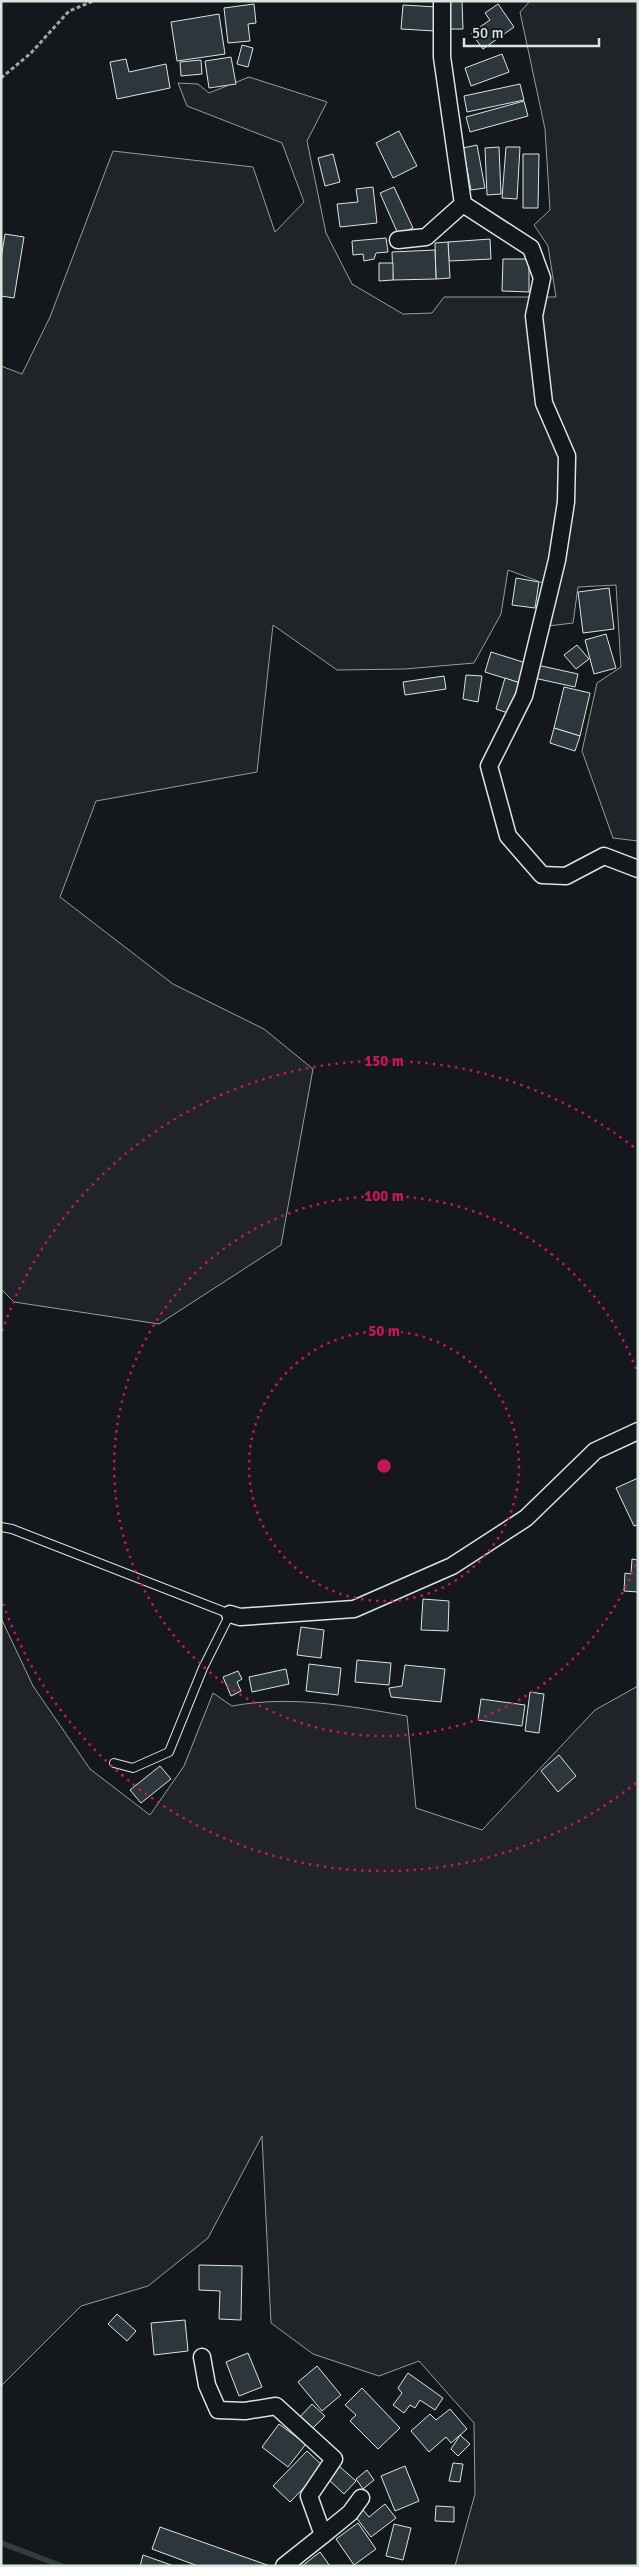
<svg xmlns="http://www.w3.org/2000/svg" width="639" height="2567" font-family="Signika,sans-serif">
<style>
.green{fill:#202428;stroke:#939e99}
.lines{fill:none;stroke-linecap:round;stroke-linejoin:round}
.stream{stroke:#363b3e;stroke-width:5.5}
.building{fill:#2c363c;stroke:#d8e6dc}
.service-casing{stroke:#d8e6dc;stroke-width:10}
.minor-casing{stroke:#d8e6dc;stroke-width:19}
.path{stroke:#9da8a2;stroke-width:3;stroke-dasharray:4 2.5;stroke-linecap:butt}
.service{stroke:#14181c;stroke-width:8}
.minor{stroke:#14181c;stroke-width:16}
.ring{fill:none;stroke:#c2185b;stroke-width:2.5;stroke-dasharray:2.5 5}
.centre{fill:#c2185b;stroke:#14181c;stroke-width:2.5}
.ring-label{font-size:15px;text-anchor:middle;font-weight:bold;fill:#c2185b;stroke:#14181c;stroke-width:4;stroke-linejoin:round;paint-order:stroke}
</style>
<rect width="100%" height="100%" fill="#14181c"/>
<g class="green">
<path d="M530,1H638V841L613,838L582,751L597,683L621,667L616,585L578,587L573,623L548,626L543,583L508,570L501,614L474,663L405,669L337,670L273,625L257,772L96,801L60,897L173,984L264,1029L313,1069L281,1245L159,1324L14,1302L1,1289V366L22,374L50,317L113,151L253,167L275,232L304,202L282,143L187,106L178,83L198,84L209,93L249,77L327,102L307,141L326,233L352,284L403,314L432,313L444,297H556L548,246L534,225L550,210L545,129L520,12Z"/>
<path d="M1,1618L33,1686L90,1769L150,1815L184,1766L213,1693L232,1706C291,1695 349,1706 407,1716L416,1808L482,1830L595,1710L638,1686V2566H455L475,2494L474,2423L419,2361L379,2376L313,2354L271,2323L262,2136L208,2238L148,2286L81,2306L1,2386Z"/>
</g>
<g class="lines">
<path class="stream" d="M1,2543L62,2566"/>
</g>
<g class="building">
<path d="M447,1H462L463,29H448Z"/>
<path d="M254,4L256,23L248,24L250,41L228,43L224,8Z"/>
<path d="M498,4L514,27L483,49L471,33L490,20L485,13Z"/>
<path d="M403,5L437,7L435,31L401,29Z"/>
<path d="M219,14L225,54L177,61L171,22Z"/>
<path d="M242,45L253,48L248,67L237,64Z"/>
<path d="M502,54L509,72L471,86L465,68Z"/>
<path d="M231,57L236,84L209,88L205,61Z"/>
<path d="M126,59L129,72L166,64L170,88L117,99L110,62Z"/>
<path d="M201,60L202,74L181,76L180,62Z"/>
<path d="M520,84L524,100L467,112L464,96Z"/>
<path d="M524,101L528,116L470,132L466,117Z"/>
<path d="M399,131L417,166L393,178L376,143Z"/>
<path d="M477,145L485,188L471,190L463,148Z"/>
<path d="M499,147L501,194L487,195L485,148Z"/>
<path d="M506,147H520L517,199L502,198Z"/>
<path d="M333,154L340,182L325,186L318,158Z"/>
<path d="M523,154H539L538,208H523Z"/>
<path d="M373,187L377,223L340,227L337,204L358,202L356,189Z"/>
<path d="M394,187L413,228L398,234L380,193Z"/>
<path d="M5,234L24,237L14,298L1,296V259Z"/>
<path d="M386,238L388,252L376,253L374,259L364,261L363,254L353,255L352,241Z"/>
<path d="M490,239L491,259L449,261L448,242Z"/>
<path d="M448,242L450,278L436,279L435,243Z"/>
<path d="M435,250L436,279L393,280L392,252Z"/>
<path d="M503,259H529V292L502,291Z"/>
<path d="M379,263H393V280L379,281Z"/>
<path d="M516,578L539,582L535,608L512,605Z"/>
<path d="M609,588L614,629L583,633L578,592Z"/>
<path d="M606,634L616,668L594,674L585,640Z"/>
<path d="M577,645L589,659L576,669L564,655Z"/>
<path d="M491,652L526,663L520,683L485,672Z"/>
<path d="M537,665L578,674L575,687L534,678Z"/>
<path d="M466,675L482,676L478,702L463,699Z"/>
<path d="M444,676L446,689L405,695L403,682Z"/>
<path d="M505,678L520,683L511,714L496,709Z"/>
<path d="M564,687L590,693L580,736L554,728Z"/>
<path d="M554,728L580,736L575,751L550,743Z"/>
<path d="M638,1478V1525L634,1526L616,1488Z"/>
<path d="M632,1559L638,1560V1592L624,1591L625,1573L631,1574Z"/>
<path d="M423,1599L449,1601L448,1631L421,1630Z"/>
<path d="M301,1627L324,1630L321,1658L297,1655Z"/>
<path d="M357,1660L391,1663L389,1685L355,1682Z"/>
<path d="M309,1664L341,1668L338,1695L306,1691Z"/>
<path d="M405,1665L445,1669L441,1702L391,1697L389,1688L402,1686Z"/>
<path d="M286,1669L289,1684L252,1692L249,1677Z"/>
<path d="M238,1671L242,1679L237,1682L241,1691L231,1696L223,1677Z"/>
<path d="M530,1692L544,1694L539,1733L525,1731Z"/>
<path d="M481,1699L525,1705L522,1726L478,1720Z"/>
<path d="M559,1755L576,1776L558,1792L541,1771Z"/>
<path d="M160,1766L171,1779L141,1803L130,1790Z"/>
<path d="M199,2265L242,2266L241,2320L219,2319L220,2291L199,2290Z"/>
<path d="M117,2314L136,2331L127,2341L108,2324Z"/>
<path d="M185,2320L188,2351L154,2355L151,2323Z"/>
<path d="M248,2353L262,2387L239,2396L226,2362Z"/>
<path d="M317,2366L341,2395L322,2411L298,2382Z"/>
<path d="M408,2373L443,2398L435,2410L420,2400L415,2408L410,2405L404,2413L393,2405L402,2393L398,2388Z"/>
<path d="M362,2388L400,2428L378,2449L350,2421L356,2415L345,2405Z"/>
<path d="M312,2404L325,2416L309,2432L297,2420Z"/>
<path d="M450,2409L467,2429L451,2443L446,2437L429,2452L411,2431L430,2414L436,2420Z"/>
<path d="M279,2424L306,2444L288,2467L262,2447Z"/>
<path d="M460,2435L470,2444L458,2456L451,2449Z"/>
<path d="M307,2451L324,2467L290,2502L273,2486Z"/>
<path d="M453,2463L463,2464L460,2482L449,2481Z"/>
<path d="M339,2466L356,2481L344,2494L327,2478Z"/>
<path d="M405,2466L419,2501L395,2511L381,2476Z"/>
<path d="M367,2470L374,2480L363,2489L356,2479Z"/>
<path d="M385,2504L396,2518L371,2537L355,2516L363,2510L369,2517Z"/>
<path d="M436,2506L454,2507V2522L435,2521Z"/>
<path d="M358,2523L376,2549L354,2565L336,2539Z"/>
<path d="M394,2524L411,2528L403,2560L386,2556Z"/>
<path d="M160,2527L270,2566H198L152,2549Z"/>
<path d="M320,2552L330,2566H302Z"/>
<path d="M143,2555L174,2566H140Z"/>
</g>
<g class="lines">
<g class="service-casing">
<path id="service" d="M1,1527L12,1529L230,1614L203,1668L169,1752L133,1768L114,1763"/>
</g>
<g class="minor-casing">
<g id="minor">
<path d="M442,1V57L463,204L531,248L542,278L534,316L544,403L567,456L566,502L557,560L524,696L489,766L508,836L542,875L566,876L604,856L638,869"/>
<path d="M398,240L426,237L463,204"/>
<path d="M230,1614L240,1617L354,1609L452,1566L526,1518L595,1451L638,1431"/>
<path d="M202,2357L207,2385L218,2410L245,2411L276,2406L334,2459L309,2496L323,2535L284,2566"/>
<path d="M323,2535L350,2513L361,2498"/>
</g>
</g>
<path class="path" d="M1,78L31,53L69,11L93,1"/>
<use href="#service" class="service"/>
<use href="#minor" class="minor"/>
</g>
<g class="ring">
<circle cx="384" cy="1466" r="135"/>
<path d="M638 1558A270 270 0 1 1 638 1374"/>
<path d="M636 1783A405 405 0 0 1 2 1601M2 1331A405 405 0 0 1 636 1149"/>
</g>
<circle cx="384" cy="1466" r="8" class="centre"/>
<g class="ring-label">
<text x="384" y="1066">150 m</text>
<text x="384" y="1201">100 m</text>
<text x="384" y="1336">50 m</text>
</g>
<rect width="639" height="2567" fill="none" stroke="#d8e6dc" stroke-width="5"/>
<path d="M464 38v8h135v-8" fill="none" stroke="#d8e6dc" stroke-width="2.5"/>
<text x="472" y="38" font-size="15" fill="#d8e6dc" stroke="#14181c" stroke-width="4" paint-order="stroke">50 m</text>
</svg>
